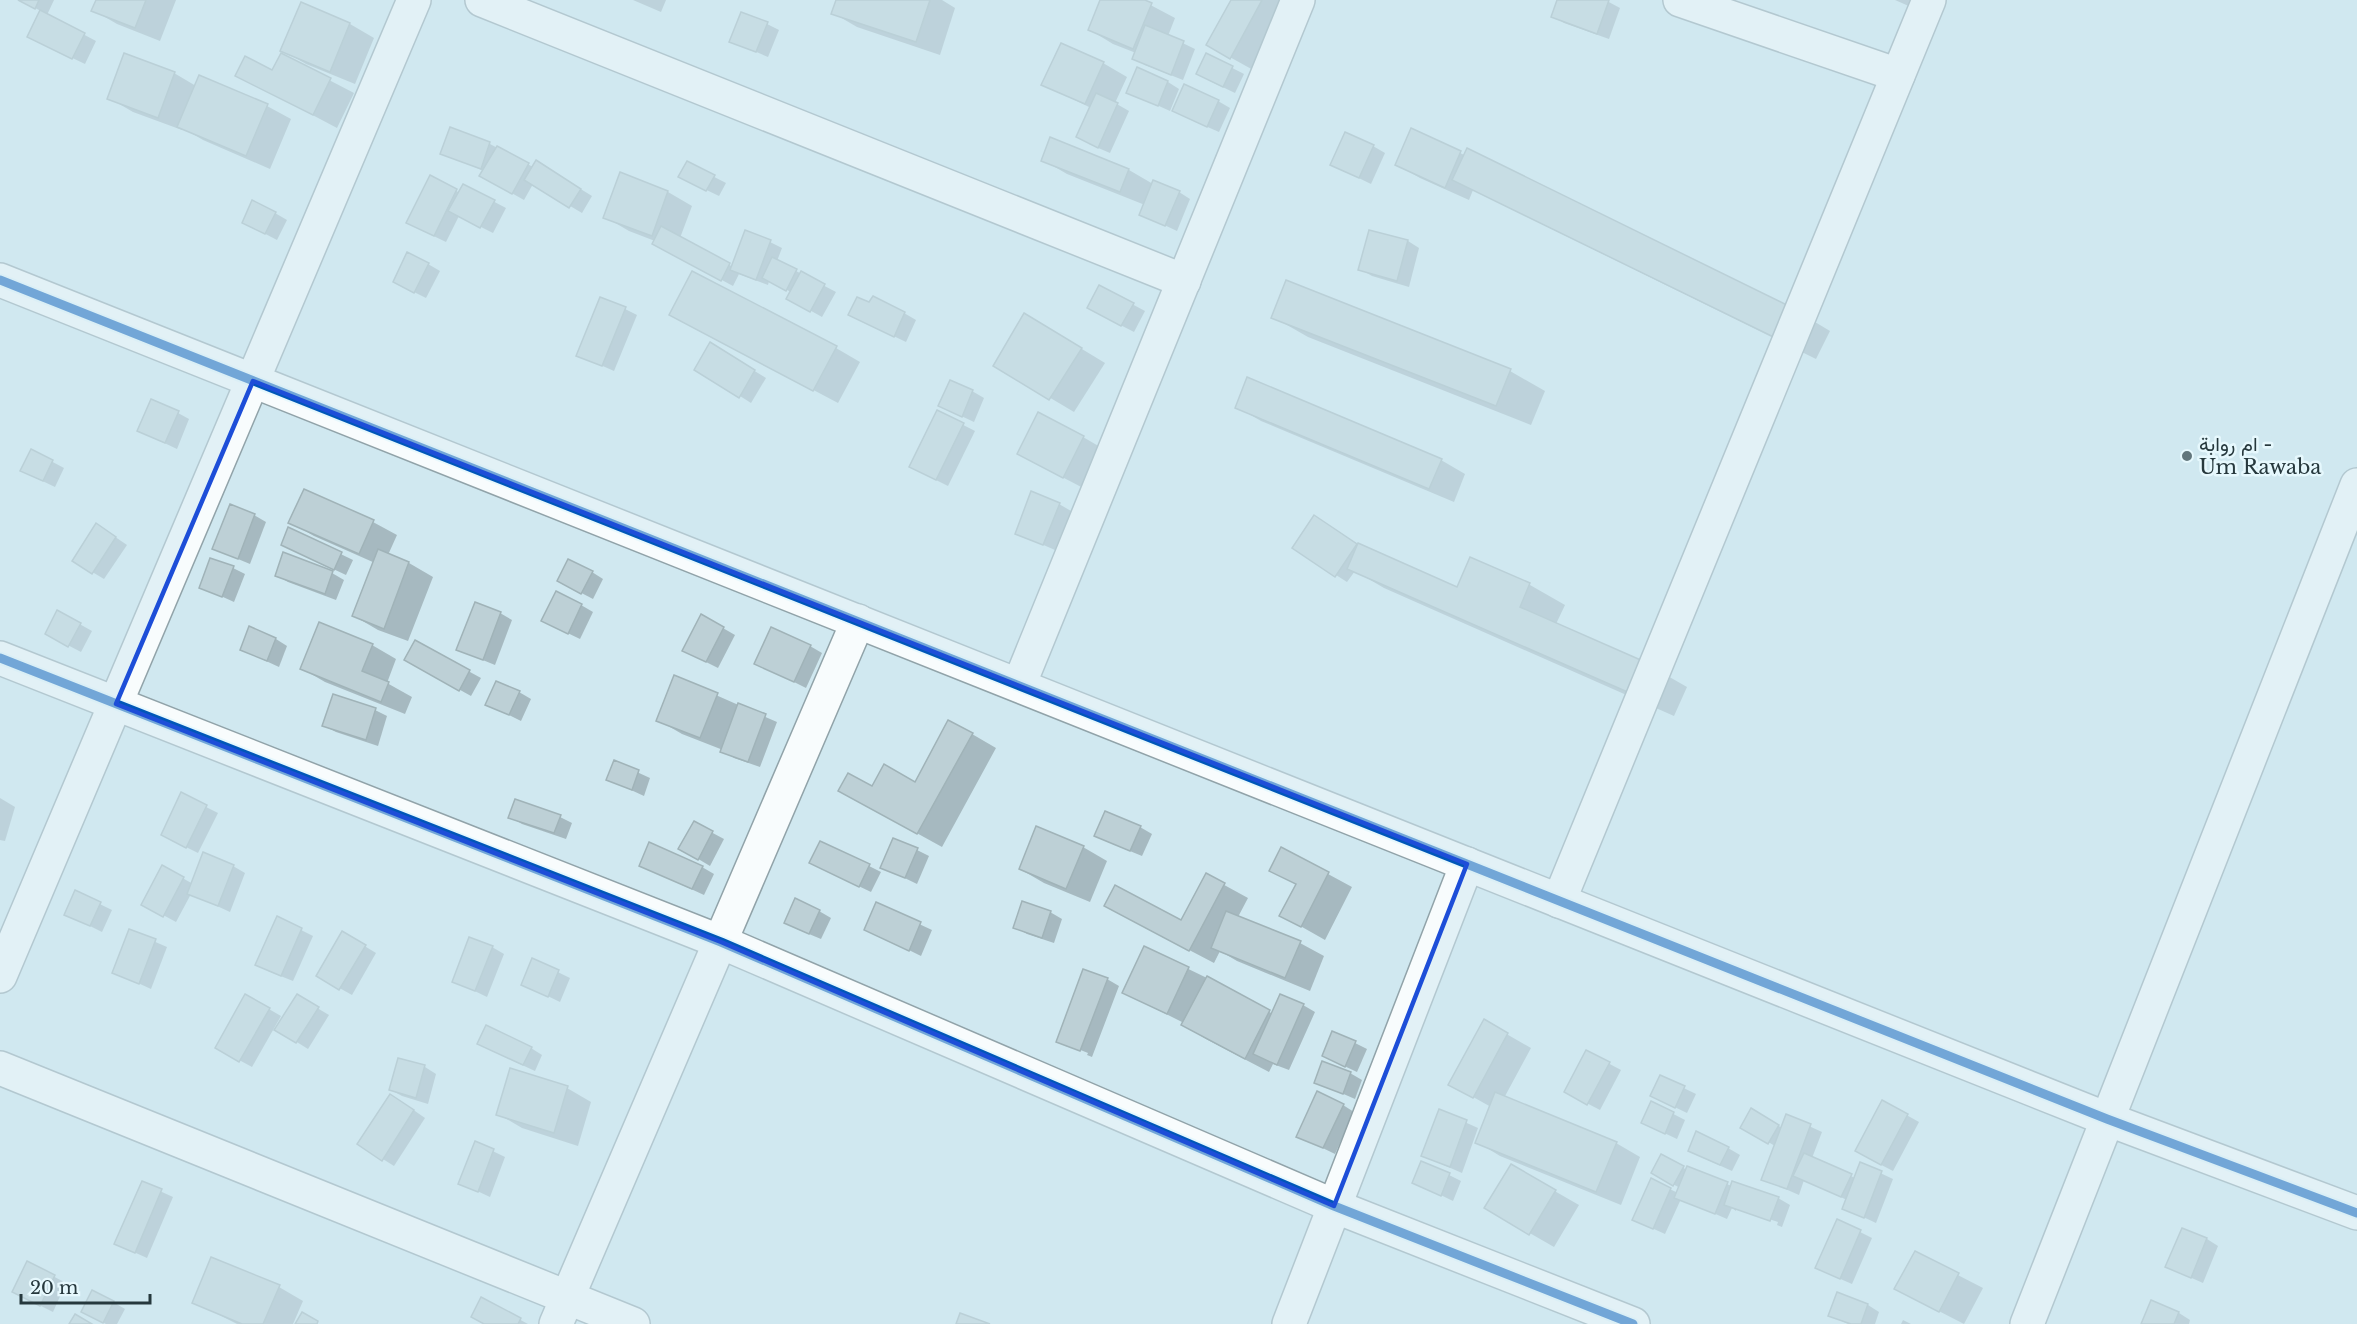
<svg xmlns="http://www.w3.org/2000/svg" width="2357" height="1324" font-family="'Libre Baskerville',Vazirmatn,serif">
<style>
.shadow{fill:#0003}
.building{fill:#bdd0d6;stroke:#a0b3b8;stroke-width:1.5}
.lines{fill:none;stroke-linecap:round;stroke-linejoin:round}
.minor-casing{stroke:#91a3a9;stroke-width:36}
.tertiary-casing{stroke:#91a3a9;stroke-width:36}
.secondary-casing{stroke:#91a3a9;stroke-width:36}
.minor{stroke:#f8fcfd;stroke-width:33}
.tertiary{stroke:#f8fcfd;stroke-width:33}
.secondary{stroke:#f8fcfd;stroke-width:33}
.cycleway-casing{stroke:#e6f8fd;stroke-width:13}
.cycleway{stroke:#0057b8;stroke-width:9}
.marked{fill:none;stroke:#1d4ed8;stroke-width:4.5;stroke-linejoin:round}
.poi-dot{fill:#62767c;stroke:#e6f8fd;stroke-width:2}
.labels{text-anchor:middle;stroke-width:5;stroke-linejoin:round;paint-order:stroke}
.poi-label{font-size:20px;fill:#26383d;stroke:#e6f8fd;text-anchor:start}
</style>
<rect width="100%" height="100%" fill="#d0e8f0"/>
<g class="shadow">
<path d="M19,0H54L47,15L96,41L85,64L41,43V11Z"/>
<path d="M97,0H176L160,41L117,24L93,10Z"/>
<path d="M633,0H666L661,12Z"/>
<path d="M837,0H942L955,8L940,55L857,27L833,13Z"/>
<path d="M1102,0H1141L1175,18L1168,36L1195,49L1183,80L1145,65L1134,58L1136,53L1113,44L1090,30Z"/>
<path d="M1232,0H1288L1255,71L1208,45Z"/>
<path d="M1559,0H1605L1620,8L1609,39L1564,23L1553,16Z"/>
<path d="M1895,0H1933L1927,14Z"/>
<path d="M301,4L350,24L374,38L355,84L306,64L282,50Z"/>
<path d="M767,24L779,30L768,57L731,41Z"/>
<path d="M281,55L354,93L337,128L237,75L273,72Z"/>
<path d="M1207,55L1244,74L1235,93L1210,81Z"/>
<path d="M1103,63L1127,77L1115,103L1129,111L1110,153L1089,144L1091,108L1043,84Z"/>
<path d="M174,73L196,86L267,106L291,119L270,169L203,140L183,128L182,130L133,112L109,98Z"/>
<path d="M1168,82L1179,89L1170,111L1128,92Z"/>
<path d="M1218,101L1230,108L1219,132L1185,117Z"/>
<path d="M451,129L490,144L533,167L548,169L592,196L582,213L533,184L524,200L481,176L484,171L442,153Z"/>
<path d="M1051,139L1129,170L1153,184L1179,192L1190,199L1177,231L1141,214L1145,205L1067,174L1043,160Z"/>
<path d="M1373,146L1385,153L1371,184L1332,165Z"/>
<path d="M1460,153L1795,310L1830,331L1816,359L1473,190L1469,200L1420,178L1396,164Z"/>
<path d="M687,163L726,183L719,196L692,183Z"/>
<path d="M621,174L668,192L692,206L680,238L733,267L770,242L782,248L777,261L836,292L822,317L788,298L791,292L769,281L768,285L739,274L733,286L666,250L655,241L629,231L605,217Z"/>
<path d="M430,177L460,193L464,186L506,208L493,233L459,216L446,242L419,229Z"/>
<path d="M275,213L287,220L277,240L256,229Z"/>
<path d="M1408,241L1419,248L1409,287L1372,276L1360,269Z"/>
<path d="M428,264L440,271L426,298L406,288Z"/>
<path d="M1100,287L1145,311L1134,332L1101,315Z"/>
<path d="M625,309L637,315L614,371L578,355Z"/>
<path d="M904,313L916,320L906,342L850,315Z"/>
<path d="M1273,317L1510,371L1545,391L1531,425L1308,337Z"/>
<path d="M693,326L836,348L860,362L838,403Z"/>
<path d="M1049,329L1105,363L1074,412L995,365Z"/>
<path d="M722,351L766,378L751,403L740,396Z"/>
<path d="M972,391L984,398L974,422L940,406Z"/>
<path d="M1237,407L1441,460L1465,474L1454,502L1261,421Z"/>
<path d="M938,412L975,431L948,486L922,473Z"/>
<path d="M178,413L189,419L177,449L139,431Z"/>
<path d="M1083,437L1107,451L1087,490L1018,454Z"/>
<path d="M32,451L64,468L55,487L34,477Z"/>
<path d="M1059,504L1071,511L1055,550L1016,533Z"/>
<path d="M254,515L266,522L250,564L214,549Z"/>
<path d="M290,522H373L397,535L388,555L409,563L433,577L408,641L378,630L354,616L375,563L314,536Z"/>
<path d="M1326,524L1359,545L1458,589L1471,559L1530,585L1565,605L1556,624L1652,667L1687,687L1674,716L1384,588L1355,571L1347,582L1336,575Z"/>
<path d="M289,529L353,560L346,575L282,545Z"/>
<path d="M108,532L127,545L104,579L74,561Z"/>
<path d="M233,568L245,574L234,602L201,587Z"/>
<path d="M592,572L603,579L593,599L570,587Z"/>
<path d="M332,573L344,580L336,600L288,582L276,575Z"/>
<path d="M581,605L593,612L580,639L555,627Z"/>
<path d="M58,612L92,631L81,652L58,640Z"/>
<path d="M500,613L512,620L495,665L458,650Z"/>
<path d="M702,616L735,635L718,668L696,657Z"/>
<path d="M276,639L287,646L279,667L242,650Z"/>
<path d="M415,642L481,678L471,696L406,660Z"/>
<path d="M372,645L396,659L387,683L412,697L405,714L325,682L301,668Z"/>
<path d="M810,646L822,653L806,688L756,663Z"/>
<path d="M675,677L777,722L760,767L734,758L723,750L682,734L658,720Z"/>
<path d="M519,692L531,699L521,721L487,704Z"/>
<path d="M375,710L387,716L378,746L336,732L324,726Z"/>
<path d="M972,734L996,748L942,847L864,804L872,788L915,784Z"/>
<path d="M615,762L650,778L644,796L607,779Z"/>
<path d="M182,795L218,813L198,853L174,841Z"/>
<path d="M0,798L15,807L5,841L0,840Z"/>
<path d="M516,801L560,817L572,823L566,839L522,824L510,817Z"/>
<path d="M694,823L724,839L710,866L680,848Z"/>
<path d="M1140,827L1152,834L1142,856L1108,842Z"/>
<path d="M1083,847L1107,861L1090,902L1044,883L1020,869Z"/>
<path d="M917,850L929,856L917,884L882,867Z"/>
<path d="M233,866L245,873L230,912L191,894L176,922L143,904L163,867L193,884Z"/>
<path d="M641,866L702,867L714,874L704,895Z"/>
<path d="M869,866L881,872L871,892L823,869Z"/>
<path d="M1271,870L1328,874L1352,887L1325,940L1281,915L1297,885Z"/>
<path d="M1206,875L1248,898L1238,917L1300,943L1324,956L1310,991L1237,961L1220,951L1214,963L1130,919L1182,922Z"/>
<path d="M75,892L112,910L102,932L66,914Z"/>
<path d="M876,904L932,930L921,956L866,929Z"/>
<path d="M819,911L831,918L821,939L797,929Z"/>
<path d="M1050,912L1062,919L1054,943L1027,934L1015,927Z"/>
<path d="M277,918L313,936L293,981L268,971Z"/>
<path d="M130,931L167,947L151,989L114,972Z"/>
<path d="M343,933L376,953L352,995L318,976Z"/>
<path d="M492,947L504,954L487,997L454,981Z"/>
<path d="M1145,948L1207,978L1273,1014L1303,1005L1315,1012L1289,1070L1273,1064L1269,1072L1206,1039L1183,1025L1184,1023L1124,993Z"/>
<path d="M533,960L570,978L560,1002L523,984Z"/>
<path d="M1107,979L1119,986L1092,1057L1087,1055L1088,1053L1068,1045V1047L1058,1041Z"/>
<path d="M246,996L281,1016L252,1067L217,1048Z"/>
<path d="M297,996L329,1015L308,1049L276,1029Z"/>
<path d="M1484,1021L1531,1048L1504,1098L1616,1143L1640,1157L1621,1205L1500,1156L1477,1142L1491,1107L1450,1084Z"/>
<path d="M1355,1043L1367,1049L1357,1072L1323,1056Z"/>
<path d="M531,1048L542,1055L535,1071L490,1050Z"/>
<path d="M1587,1052L1621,1070L1600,1110L1577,1098Z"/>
<path d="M399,1060L425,1067L436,1074L428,1104L402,1096L391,1090Z"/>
<path d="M1350,1073L1362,1080L1355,1099L1316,1082Z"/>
<path d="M1661,1077L1696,1094L1687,1113L1652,1096Z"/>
<path d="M567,1088L591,1102L578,1146L522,1128L498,1114Z"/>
<path d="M402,1102L425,1118L394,1166L359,1144Z"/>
<path d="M1883,1102L1919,1122L1893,1171L1868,1158Z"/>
<path d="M1652,1103L1685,1120L1677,1139L1643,1123Z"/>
<path d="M1343,1105L1354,1112L1335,1154L1298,1136Z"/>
<path d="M1752,1110L1782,1128L1787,1116L1822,1132L1812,1158L1855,1178L1861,1164L1893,1179L1876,1223L1844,1208L1847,1200L1804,1180L1799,1195L1763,1179L1775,1146L1743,1127Z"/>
<path d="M1440,1111L1478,1128L1462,1173L1423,1156Z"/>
<path d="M476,1143L505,1157L490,1197L460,1183Z"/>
<path d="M1728,1148L1740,1155L1732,1171L1701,1157Z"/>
<path d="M1662,1156L1687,1170L1732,1186L1778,1198L1790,1205L1782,1227L1777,1225L1778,1222L1736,1208V1211L1732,1208L1727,1219L1681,1199L1665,1234L1634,1220L1651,1180L1678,1193L1680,1188L1653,1173Z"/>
<path d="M1511,1166L1579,1205L1554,1247L1486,1208Z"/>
<path d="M1449,1175L1461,1181L1453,1201L1414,1182Z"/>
<path d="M142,1183L173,1197L147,1258L116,1244Z"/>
<path d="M1838,1221L1872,1238L1852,1284L1829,1274Z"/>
<path d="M2207,1239L2218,1246L2203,1283L2167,1267Z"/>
<path d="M1915,1253L1983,1288L1964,1324L1896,1289Z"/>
<path d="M28,1263L66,1283L53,1312L25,1298Z"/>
<path d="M279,1287L303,1301L293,1324H237L194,1302Z"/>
<path d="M482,1299L528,1324H486Z"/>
<path d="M113,1302L125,1309L117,1324H106L95,1318Z"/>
<path d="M1868,1305L1879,1312L1875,1324H1848L1830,1315Z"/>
<path d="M2179,1313L2190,1320L2189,1324H2143Z"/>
<path d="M1903,1320L1911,1324H1901Z"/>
</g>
<g class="building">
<path d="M18,0H39L35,9Z"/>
<path d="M96,0H146L135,28L91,11Z"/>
<path d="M836,0H930L916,42L831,14Z"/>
<path d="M1100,0H1145L1152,3L1133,49L1088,30Z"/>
<path d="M1231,0H1262L1230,59L1206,45Z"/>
<path d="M1557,0H1609L1597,34L1551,17Z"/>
<path d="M301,2L350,23L330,72L280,51Z"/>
<path d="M40,10L85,33L72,59L27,37Z"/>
<path d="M741,12L768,22L756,52L729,42Z"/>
<path d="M1145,25L1184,41L1171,75L1132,59Z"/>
<path d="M1061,43L1104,62L1085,104L1041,85Z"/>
<path d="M124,53L175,72L158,118L107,99Z"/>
<path d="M281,53L331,78L313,115L235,76L245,56L272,70Z"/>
<path d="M1206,53L1233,66L1223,87L1196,74Z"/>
<path d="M1137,67L1168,81L1158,106L1126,93Z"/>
<path d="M199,75L268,104L246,156L177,127Z"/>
<path d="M1184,84L1219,100L1207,127L1172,111Z"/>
<path d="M1096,93L1118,103L1098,148L1076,137Z"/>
<path d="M450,127L490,142L481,169L440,154Z"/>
<path d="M1411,128L1461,151L1445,188L1395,165Z"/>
<path d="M1345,132L1374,145L1359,178L1330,165Z"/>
<path d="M1050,137L1129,169L1120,192L1041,161Z"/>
<path d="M497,146L529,163L512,194L479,176Z"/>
<path d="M1467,148L1795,309L1780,340L1452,180Z"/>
<path d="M536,160L581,189L569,208L524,180Z"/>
<path d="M687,161L715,175L706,191L678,177Z"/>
<path d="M620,172L668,191L652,236L603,218Z"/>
<path d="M430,175L457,189L434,236L406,223Z"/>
<path d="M1153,180L1180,191L1165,226L1139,215Z"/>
<path d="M463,184L495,200L480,228L448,211Z"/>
<path d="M252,200L276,212L265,234L242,223Z"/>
<path d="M661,226L730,263L721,281L652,244Z"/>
<path d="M745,230L771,240L756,280L730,270Z"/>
<path d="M1369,230L1408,240L1397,281L1358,270Z"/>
<path d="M407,252L429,263L414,293L393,282Z"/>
<path d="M772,257L797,269L786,291L762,278Z"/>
<path d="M692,271L837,346L813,391L669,315Z"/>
<path d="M801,271L825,284L810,312L786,299Z"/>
<path d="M1286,280L1511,369L1496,406L1271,318Z"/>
<path d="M1099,285L1134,303L1121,326L1087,308Z"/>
<path d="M873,296L905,312L894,337L848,315L857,297L869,302Z"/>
<path d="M600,297L626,307L602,366L576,356Z"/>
<path d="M1024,313L1082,348L1049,400L993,366Z"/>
<path d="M710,342L755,370L739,398L694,370Z"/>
<path d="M1247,377L1442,459L1429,489L1235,408Z"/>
<path d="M950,380L973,390L962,417L938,406Z"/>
<path d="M151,399L179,411L165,443L137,431Z"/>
<path d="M937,410L964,423L936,480L909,467Z"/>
<path d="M1038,412L1084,436L1063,478L1017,454Z"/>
<path d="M31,449L53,460L43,481L20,471Z"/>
<path d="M304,489L374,520L359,554L288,523Z"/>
<path d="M1031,491L1060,503L1043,545L1015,534Z"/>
<path d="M230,504L255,514L238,559L212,549Z"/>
<path d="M1314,515L1357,544L1335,577L1292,548Z"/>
<path d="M96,523L116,537L92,574L72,561Z"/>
<path d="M288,527L342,552L334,570L281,545Z"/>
<path d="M1358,543L1457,587L1470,557L1530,583L1520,607L1652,665L1639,697L1347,569Z"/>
<path d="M378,549L409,562L384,629L352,616Z"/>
<path d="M283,552L333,571L325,594L275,576Z"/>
<path d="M210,558L234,566L222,597L199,588Z"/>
<path d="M568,559L593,571L581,594L557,581Z"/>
<path d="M556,591L582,604L568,634L541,621Z"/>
<path d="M475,602L501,612L483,660L456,650Z"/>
<path d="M57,610L81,623L68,647L45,634Z"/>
<path d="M701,614L724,627L706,662L682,651Z"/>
<path d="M319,622L373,644L362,671L389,682L381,702L300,669Z"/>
<path d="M249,626L276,638L267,661L240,650Z"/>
<path d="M771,627L811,645L794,682L754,664Z"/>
<path d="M415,640L470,670L459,691L404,660Z"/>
<path d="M674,675L718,693L700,738L656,721Z"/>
<path d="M496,681L520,691L509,715L485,705Z"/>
<path d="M333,694L376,708L366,740L322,726Z"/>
<path d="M738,703L766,714L748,762L720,752Z"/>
<path d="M948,720L973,733L917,834L838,791L848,773L872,786L884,764L915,782Z"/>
<path d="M614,760L639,770L632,790L606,780Z"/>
<path d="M181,792L207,805L186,848L161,835Z"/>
<path d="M515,799L561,815L554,833L508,818Z"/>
<path d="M1105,811L1141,826L1130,851L1094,836Z"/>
<path d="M694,821L713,831L698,860L678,849Z"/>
<path d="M1036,826L1084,846L1066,889L1019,869Z"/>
<path d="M893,838L918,848L905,878L880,868Z"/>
<path d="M820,841L870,864L859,887L809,863Z"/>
<path d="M649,842L703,866L692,889L639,866Z"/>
<path d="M1281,847L1329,872L1301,927L1279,916L1296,884L1269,871Z"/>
<path d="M203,852L234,865L218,906L187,894Z"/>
<path d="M162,865L184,877L163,917L141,905Z"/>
<path d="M1206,873L1225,883L1189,951L1104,906L1115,885L1181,920Z"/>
<path d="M75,890L101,902L90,926L64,915Z"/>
<path d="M795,898L820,910L809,934L784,923Z"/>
<path d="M1022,901L1051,911L1042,938L1013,928Z"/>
<path d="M876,902L921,922L909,951L864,930Z"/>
<path d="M1226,911L1301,941L1285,978L1211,948Z"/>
<path d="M277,916L302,928L281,976L255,965Z"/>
<path d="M129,929L156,939L139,984L112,973Z"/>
<path d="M342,931L366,945L339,990L316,976Z"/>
<path d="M469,937L493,946L475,991L452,982Z"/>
<path d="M1144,946L1189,967L1167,1014L1122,993Z"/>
<path d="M532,958L559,970L548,997L521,985Z"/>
<path d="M1083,969L1108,978L1080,1051L1056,1042Z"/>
<path d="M1207,976L1270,1010L1245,1059L1181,1025Z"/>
<path d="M245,994L270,1008L239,1062L215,1048Z"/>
<path d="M297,994L319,1007L296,1043L274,1030Z"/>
<path d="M1280,994L1304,1004L1277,1065L1253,1054Z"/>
<path d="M1484,1019L1508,1033L1473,1098L1448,1085Z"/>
<path d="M486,1025L532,1047L523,1065L477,1044Z"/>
<path d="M1332,1031L1356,1041L1345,1067L1322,1056Z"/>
<path d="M1586,1050L1610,1062L1587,1105L1564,1092Z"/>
<path d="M398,1058L425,1065L416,1098L389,1090Z"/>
<path d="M1322,1061L1351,1072L1343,1094L1314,1083Z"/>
<path d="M510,1068L568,1086L554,1133L496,1115Z"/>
<path d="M1660,1075L1685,1086L1675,1108L1650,1096Z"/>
<path d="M1317,1091L1344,1104L1323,1148L1296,1137Z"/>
<path d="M1495,1092L1617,1142L1596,1192L1475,1143Z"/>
<path d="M390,1094L414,1110L382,1161L357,1144Z"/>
<path d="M1882,1100L1908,1114L1881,1165L1855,1151Z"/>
<path d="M1651,1101L1674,1112L1665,1134L1641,1123Z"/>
<path d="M1751,1108L1779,1125L1768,1144L1740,1128Z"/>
<path d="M1439,1109L1467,1120L1450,1167L1421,1156Z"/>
<path d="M1786,1114L1811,1124L1787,1189L1761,1180Z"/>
<path d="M1696,1131L1729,1147L1720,1165L1688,1151Z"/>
<path d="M475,1141L494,1149L478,1192L458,1184Z"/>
<path d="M1804,1153L1852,1174L1841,1197L1793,1176Z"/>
<path d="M1661,1154L1684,1166L1673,1186L1651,1173Z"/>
<path d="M1421,1161L1450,1173L1441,1196L1412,1183Z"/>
<path d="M1860,1162L1882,1171L1864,1218L1842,1209Z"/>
<path d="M1511,1164L1556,1190L1529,1235L1484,1208Z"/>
<path d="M1687,1166L1728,1182L1715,1214L1674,1198Z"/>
<path d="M1651,1178L1671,1188L1653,1229L1632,1220Z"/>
<path d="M142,1181L162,1189L135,1253L114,1244Z"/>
<path d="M1732,1181L1779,1197L1770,1221L1724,1205Z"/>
<path d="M1837,1219L1861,1230L1840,1279L1815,1268Z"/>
<path d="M2182,1228L2207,1238L2191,1278L2165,1267Z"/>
<path d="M1915,1251L1959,1273L1939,1312L1894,1289Z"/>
<path d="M211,1257L280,1285L263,1324H242L192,1303Z"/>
<path d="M27,1261L55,1275L40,1306L12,1292Z"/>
<path d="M92,1290L114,1301L103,1323L81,1312Z"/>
<path d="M1837,1292L1868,1304L1861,1324H1851L1828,1316Z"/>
<path d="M481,1297L521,1318L518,1324H484L471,1317Z"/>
<path d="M2151,1300L2179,1312L2174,1324H2141Z"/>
<path d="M302,1312L318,1321L317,1324H295Z"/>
<path d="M960,1313L990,1324H956Z"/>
<path d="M75,1314L92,1324H69Z"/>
</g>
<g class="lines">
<g class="minor-casing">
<g id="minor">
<path d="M482,0L1184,281"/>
<path d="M1680,0L1898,75"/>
<path d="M0,658L721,942L1334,1206L1633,1324"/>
<path d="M1019,685L1298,0"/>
<path d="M1559,901L1929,0"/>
<path d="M0,976L414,0"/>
<path d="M0,1068L633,1324"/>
<path d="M556,1324L858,621"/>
<path d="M1289,1324L1467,864"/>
</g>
</g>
<g class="tertiary-casing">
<path id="tertiary" d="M0,280L2107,1119L2357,1213"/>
</g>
<g class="secondary-casing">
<path id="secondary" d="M2027,1324L2357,485"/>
</g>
<use href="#minor" class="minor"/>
<use href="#tertiary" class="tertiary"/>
<use href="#secondary" class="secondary"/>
<g class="cycleway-casing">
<g id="cycleway">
<path d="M0,280L2107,1119L2357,1213"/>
<path d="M0,658L721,942L1334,1206L1633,1324"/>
</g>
</g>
<use href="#cycleway" class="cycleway"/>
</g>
<path d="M0 0H2357V1324H0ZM253,381L1467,864L1334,1206L721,942L116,704Z" fill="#d0e8f0" fill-opacity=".55" fill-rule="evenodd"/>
<path class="marked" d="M253,381L1467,864L1334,1206L721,942L116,704Z"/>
<circle class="poi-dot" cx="2187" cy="456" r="6"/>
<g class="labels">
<g class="poi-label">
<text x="2199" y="451">ام روابة -<tspan x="2199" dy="23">Um Rawaba</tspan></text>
</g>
</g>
<path d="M21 1294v9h129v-9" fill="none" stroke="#26383d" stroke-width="3"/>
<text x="30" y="1294" font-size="18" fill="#26383d" stroke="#e6f8fd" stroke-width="4.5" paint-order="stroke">20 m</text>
</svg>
